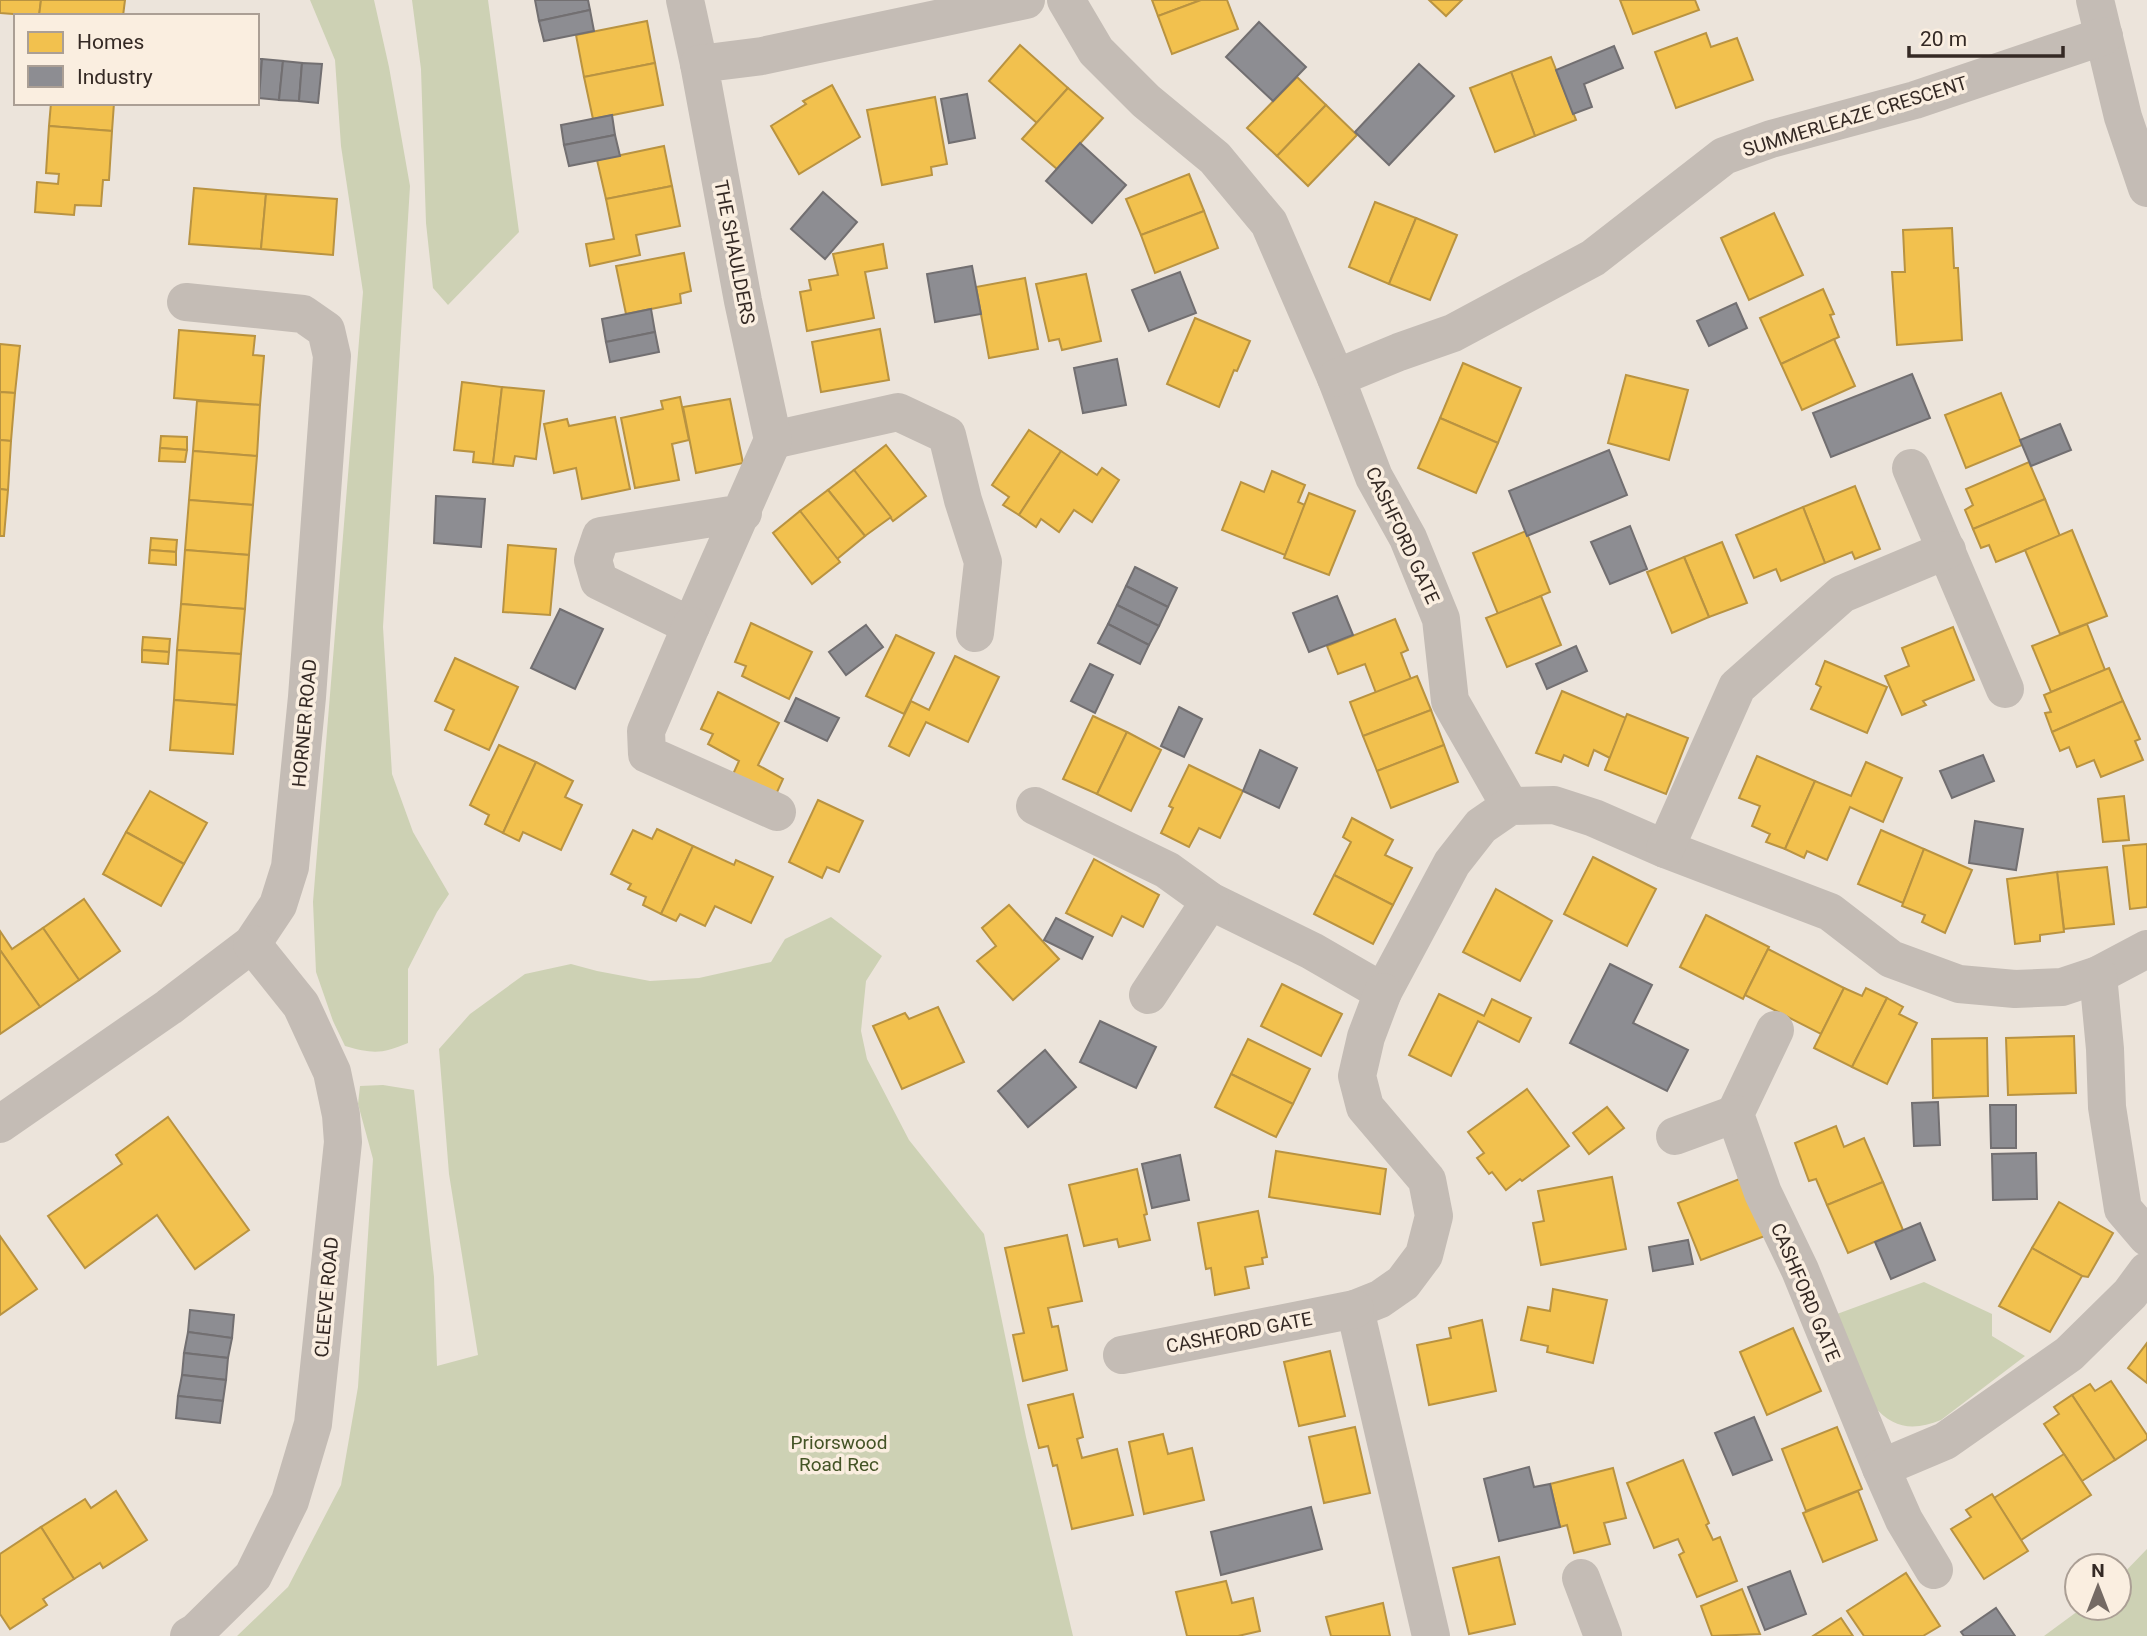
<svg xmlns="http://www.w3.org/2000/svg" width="2147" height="1636" font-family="Roboto,sans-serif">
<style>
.green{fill:#cdd1b4}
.homes{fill:#f2c14e;stroke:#b99341;stroke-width:2}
.industry{fill:#8d8d92;stroke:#726f71;stroke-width:2}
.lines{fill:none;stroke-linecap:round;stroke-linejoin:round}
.street{stroke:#c4bcb5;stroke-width:38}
.labels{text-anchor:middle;stroke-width:7;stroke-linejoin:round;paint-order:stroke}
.street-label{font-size:19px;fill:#342924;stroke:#faeee0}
.park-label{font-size:19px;fill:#445426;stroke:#faeee0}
</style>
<rect width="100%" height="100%" fill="#ece4db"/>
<g class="green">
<path d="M310,0H374L389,67L410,186L383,627L392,774L413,832L449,894L437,912L408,969V1043C382,1054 373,1054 345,1046L333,1021L316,972L313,902L363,292L341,146L335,60Z"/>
<path d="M412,0H488L519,232L448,305L433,288L426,223L421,69Z"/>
<path d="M831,917L882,956L866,981L861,1031L867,1059L909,1140L984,1234L1026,1437L1073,1636H237L288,1587L341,1485L358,1387L373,1159L358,1104L360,1086L383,1085L414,1090L434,1277L437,1366L478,1355L449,1174L439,1049L470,1014L525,974L571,964L597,971L650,981L699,978L771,962L785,939Z"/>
<path d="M1924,1282L1992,1314V1336L2025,1356L1941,1420C1914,1431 1893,1429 1874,1406L1837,1314Z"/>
<path d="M2147,1549V1636H2044L2082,1608H2119V1578Z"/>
</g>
<g class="homes">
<path d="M0,0H41L39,16L0,13Z"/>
<path d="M41,0H125L123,16H39Z"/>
<path d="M1152,0H1201L1158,16Z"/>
<path d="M1201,0H1227L1238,29L1172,54L1158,16Z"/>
<path d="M1429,0H1462L1446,16Z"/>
<path d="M1620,0H1695L1699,10L1633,34Z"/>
<path d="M647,21L655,63L584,77L576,35Z"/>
<path d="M1706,33L1711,47L1737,38L1753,80L1676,108L1655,52Z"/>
<path d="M1020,45L1068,88L1037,123L989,81Z"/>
<path d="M1551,57L1576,120L1535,136L1511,72Z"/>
<path d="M655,63L663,105L593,119L584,77Z"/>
<path d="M1511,72L1535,136L1495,152L1470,88Z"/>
<path d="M1297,77L1326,105L1277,156L1247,128Z"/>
<path d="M832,85L860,137L799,174L771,126L806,104L803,101Z"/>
<path d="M1068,88L1103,118L1057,169L1022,139Z"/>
<path d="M935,97L947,164L931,167L932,175L882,185L867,110Z"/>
<path d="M51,103H114L112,131L49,126Z"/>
<path d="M1326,105L1357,135L1308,186L1277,156Z"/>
<path d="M49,126L112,131L109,180H103L101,206L75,205L74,215L35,212L37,182L58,184L59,174L46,173Z"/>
<path d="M664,146L672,186L606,199L597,160Z"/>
<path d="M1189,174L1204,211L1141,235L1126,199Z"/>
<path d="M672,186L680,226L636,235L640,255L590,266L586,244L614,239L606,199Z"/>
<path d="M194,188L266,194L261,249L189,244Z"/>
<path d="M266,194L337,199L333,255L261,249Z"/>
<path d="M1375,202L1416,218L1389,284L1349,267Z"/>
<path d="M1204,211L1218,248L1155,273L1141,235Z"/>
<path d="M1774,213L1803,275L1749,300L1721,238Z"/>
<path d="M1416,218L1457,235L1430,300L1389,284Z"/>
<path d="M1952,228L1954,268H1958L1962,340L1897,345L1892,272H1905L1903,230Z"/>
<path d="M883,244L887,268L865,272L874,318L807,331L800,292L811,290L809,280L838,275L833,254Z"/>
<path d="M684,253L691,291L680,294L681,303L626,314L616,266Z"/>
<path d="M1086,274L1101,341L1062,350L1059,339L1049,341L1036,284Z"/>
<path d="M1025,278L1038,349L989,358L976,287Z"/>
<path d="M1823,289L1834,314L1830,315L1839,337L1781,364L1760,318Z"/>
<path d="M1195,318L1250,341L1237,371L1234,370L1219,407L1167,384Z"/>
<path d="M880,329L889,380L821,392L812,342Z"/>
<path d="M179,330L255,336L253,355L264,356L260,405L174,398Z"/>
<path d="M1834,339L1855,386L1802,410L1781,364Z"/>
<path d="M0,344L20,346L15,393L0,392Z"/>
<path d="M1463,363L1521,388L1498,443L1440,418Z"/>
<path d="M1626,375L1688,390L1669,460L1608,443Z"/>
<path d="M462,382L502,387L493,464L473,462L474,452L454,450Z"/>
<path d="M502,387L544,391L536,459L515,456L513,466L493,464Z"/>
<path d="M0,392L15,393L11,441L0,440Z"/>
<path d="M2001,393L2022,445L1966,468L1945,415Z"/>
<path d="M680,397L689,440L672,444L679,480L635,488L621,418L663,409L661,401Z"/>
<path d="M730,399L743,463L696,473L683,407Z"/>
<path d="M197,401L260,405L257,456L193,451Z"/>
<path d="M615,417L630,489L582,499L576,468L554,473L544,424L567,419L569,426Z"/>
<path d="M1440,418L1498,443L1476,493L1418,468Z"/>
<path d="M1029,430L1061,451L1019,515L1003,505L1009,497L992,485Z"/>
<path d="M161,436L187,437V450L160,448Z"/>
<path d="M0,440L11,441L8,490L0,489Z"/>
<path d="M886,445L926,496L893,521L854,470Z"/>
<path d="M160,448L187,450L185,462L159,461Z"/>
<path d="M193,451L257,456L253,505L189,500Z"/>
<path d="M1061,451L1097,475L1102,468L1119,480L1092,522L1074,510L1059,532L1041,519L1036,527L1019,515Z"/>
<path d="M2029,462L2045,499L1973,529L1965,510L1973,505L1966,489Z"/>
<path d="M854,470L891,517L865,536L828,490Z"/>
<path d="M1272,471L1305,485L1298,502L1305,505L1285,555L1222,530L1241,482L1264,492Z"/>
<path d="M1855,486L1880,549L1855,559L1852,552L1825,563L1803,507Z"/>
<path d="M0,489L8,490L4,536H0Z"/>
<path d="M828,490L865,536L837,559L800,511Z"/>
<path d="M1309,493L1355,511L1329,575L1284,558Z"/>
<path d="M2045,499L2060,536L1996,562L1989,545L1981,548L1973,529Z"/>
<path d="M189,500L253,505L249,555L185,550Z"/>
<path d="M1803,507L1825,563L1781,581L1776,569L1754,578L1736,535Z"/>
<path d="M800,511L840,562L812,584L773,533Z"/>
<path d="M2072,530L2107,616L2060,634L2025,550Z"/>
<path d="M1526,531L1550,592L1498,614L1473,553Z"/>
<path d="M151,538L177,540L176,552L150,550Z"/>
<path d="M1722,542L1747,603L1709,617L1684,557Z"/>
<path d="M508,545L556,549L550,615L503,612Z"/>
<path d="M150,550L176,552V565L149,563Z"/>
<path d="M185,550L249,555L245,609L181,604Z"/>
<path d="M1684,557L1709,617L1672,633L1647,572Z"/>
<path d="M1541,596L1561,645L1507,667L1486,618Z"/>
<path d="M181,604L245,609L241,654L177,650Z"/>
<path d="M1395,619L1408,650L1401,653L1411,679L1376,693L1365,664L1338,674L1327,646Z"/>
<path d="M751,623L812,652L789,699L742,676L746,666L735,662Z"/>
<path d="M2087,624L2105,670L2051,692L2032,646Z"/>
<path d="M1953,627L1974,680L1923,701L1926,705L1902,715L1885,676L1909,666L1902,648Z"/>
<path d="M896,635L934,653L904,714L866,696Z"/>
<path d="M143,637L170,639L169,652L142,650Z"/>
<path d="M142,650L169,652L168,664L142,662Z"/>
<path d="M177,650L241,654L237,705L174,700Z"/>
<path d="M955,656L999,677L968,742L926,722L909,756L889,746L911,701L929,710Z"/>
<path d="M455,658L518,687L489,750L445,730L454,710L435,701Z"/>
<path d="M1825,661L1887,687L1867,733L1811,709L1821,687L1816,684Z"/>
<path d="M2109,668L2123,701L2052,732L2045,713L2051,712L2044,695Z"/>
<path d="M1417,676L1431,710L1363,736L1350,702Z"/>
<path d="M1562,691L1626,718L1610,758L1594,750L1588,766L1564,755L1561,762L1536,753Z"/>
<path d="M718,692L779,723L758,765L783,779L773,801L730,781L739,761L708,744L713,734L701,729Z"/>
<path d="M174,700L237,705L233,754L170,750Z"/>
<path d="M2123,701L2140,739L2135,741L2143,760L2101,777L2094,760L2077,767L2069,747L2060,751L2052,732Z"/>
<path d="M1431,710L1444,745L1377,771L1363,736Z"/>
<path d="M1627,714L1688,738L1666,794L1605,770Z"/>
<path d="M1093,716L1127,732L1097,794L1063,779Z"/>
<path d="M1127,732L1161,750L1131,811L1097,794Z"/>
<path d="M499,745L536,762L503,833L485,824L489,815L470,805Z"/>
<path d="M1444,745L1458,782L1391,808L1377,771Z"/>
<path d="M1757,756L1815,781L1785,849L1766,842L1770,834L1752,826L1760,806L1739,798Z"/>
<path d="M536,762L573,781L565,797L582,805L561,850L523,832L519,841L503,833Z"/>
<path d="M1866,762L1902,778L1883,822L1850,807L1827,860L1807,851L1804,858L1785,849L1815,781L1851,796Z"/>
<path d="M1189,765L1243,791L1220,838L1199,828L1189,847L1161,833L1173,808L1169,806Z"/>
<path d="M150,791L207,823L184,864L126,832Z"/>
<path d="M2124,796L2129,840L2103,842L2098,799Z"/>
<path d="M818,800L863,821L839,872L827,867L822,878L789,862Z"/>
<path d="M1352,818L1393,840L1385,855L1412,868L1393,905L1334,875L1351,842L1343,837Z"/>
<path d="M657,829L693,846L661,914L643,905L646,897L628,889L631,884L611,874L633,830L652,839Z"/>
<path d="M1881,830L1924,849L1903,903L1858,884Z"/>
<path d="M126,832L184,864L161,906L103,874Z"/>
<path d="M2147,844V907L2130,909L2123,846Z"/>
<path d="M693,846L734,865L736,860L773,877L751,923L715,906L705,926L680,914L676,921L661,914Z"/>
<path d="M1924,849L1972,870L1945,933L1922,922L1925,915L1902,906Z"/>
<path d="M1593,857L1656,889L1627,946L1564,914Z"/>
<path d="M1094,859L1159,895L1143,927L1122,916L1112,936L1066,913Z"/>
<path d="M2107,867L2114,924L2064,929L2057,872Z"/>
<path d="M2057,872L2064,932L2040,935V941L2015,944L2007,879Z"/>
<path d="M1334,875L1393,905L1373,944L1314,914Z"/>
<path d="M1496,889L1552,921L1520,981L1463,952Z"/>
<path d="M84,899L120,951L79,980L43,928Z"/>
<path d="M1009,905L1059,959L1013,1000L977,961L996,946L982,928Z"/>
<path d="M1706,915L1769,947L1743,999L1680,967Z"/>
<path d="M43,928L79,980L40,1007L0,950V931L12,949Z"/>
<path d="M1768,949L1844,988L1821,1034L1745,995Z"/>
<path d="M0,950L40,1007L0,1034Z"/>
<path d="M1282,984L1342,1014L1321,1056L1261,1026Z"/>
<path d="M1844,988L1862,996L1866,988L1887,998L1852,1067L1814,1048Z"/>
<path d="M1439,994L1484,1016L1492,999L1531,1018L1519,1042L1478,1021L1451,1076L1409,1055Z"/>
<path d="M1887,998L1903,1007L1899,1014L1917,1023L1887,1084L1852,1067Z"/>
<path d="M938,1007L964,1062L902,1089L873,1026L905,1013L909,1019Z"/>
<path d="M2074,1036L2076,1093L2008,1095L2006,1038Z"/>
<path d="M1987,1038L1988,1096L1933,1098L1932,1039Z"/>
<path d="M1248,1039L1310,1069L1293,1104L1231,1074Z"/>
<path d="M1231,1074L1293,1104L1276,1137L1215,1107Z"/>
<path d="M1527,1089L1569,1146L1522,1181L1520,1179L1506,1190L1492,1172L1489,1174L1477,1158L1484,1153L1468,1132Z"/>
<path d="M1607,1107L1624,1128L1589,1154L1573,1133Z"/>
<path d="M168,1117L249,1230L195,1269L157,1215L85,1268L48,1216L122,1164L116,1155Z"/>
<path d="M1836,1126L1844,1147L1864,1138L1883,1182L1827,1205L1816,1179L1809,1181L1795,1143Z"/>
<path d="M1276,1151L1386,1169L1380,1214L1269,1197Z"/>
<path d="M1137,1169L1147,1214L1144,1215L1150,1240L1119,1247L1117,1239L1084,1246L1069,1185Z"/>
<path d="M1612,1177L1626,1249L1541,1265L1533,1223L1544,1221L1538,1191Z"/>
<path d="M1742,1178L1765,1236L1701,1260L1678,1203Z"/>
<path d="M1883,1182L1903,1230L1848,1253L1827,1205Z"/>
<path d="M2059,1202L2113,1233L2088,1277L2082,1276L2032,1248Z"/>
<path d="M1258,1211L1267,1257L1262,1258L1263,1264L1245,1267L1249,1288L1215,1295L1211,1268L1206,1269L1198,1223Z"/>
<path d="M1067,1235L1082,1301L1048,1308L1052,1327L1058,1326L1067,1370L1023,1381L1013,1335L1024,1333L1005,1248Z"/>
<path d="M0,1236L37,1289L0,1315Z"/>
<path d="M2032,1248L2082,1276L2050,1332L1999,1306Z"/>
<path d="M1553,1289L1607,1300L1593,1363L1547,1352L1548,1346L1521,1340L1528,1307L1550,1311Z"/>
<path d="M1482,1320L1496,1391L1429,1405L1417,1345L1451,1338L1449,1328Z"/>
<path d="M1793,1328L1821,1391L1767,1415L1740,1352Z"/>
<path d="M2147,1343V1383L2128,1368Z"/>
<path d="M1330,1351L1345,1416L1299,1426L1284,1362Z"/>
<path d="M2111,1381L2147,1435V1439L2115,1460L2072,1395L2090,1384L2095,1391Z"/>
<path d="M1073,1394L1083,1437L1077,1439L1082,1458L1117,1449L1133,1515L1072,1529L1057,1465L1053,1466L1048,1446L1039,1448L1028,1405Z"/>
<path d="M2072,1395L2115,1460L2082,1481L2044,1424L2059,1414L2054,1407Z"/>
<path d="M1355,1427L1370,1493L1324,1503L1309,1437Z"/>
<path d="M1837,1427L1862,1489L1806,1511L1782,1449Z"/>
<path d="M1163,1434L1168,1454L1192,1448L1204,1500L1144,1514L1129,1442Z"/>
<path d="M2064,1454L2091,1495L2021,1540L1994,1498Z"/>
<path d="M1683,1460L1709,1523L1706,1525L1713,1540L1720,1537L1737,1581L1697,1597L1679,1555L1684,1552L1678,1539L1654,1548L1627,1483Z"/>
<path d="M1613,1468L1626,1518L1604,1523L1610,1544L1574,1553L1567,1525L1560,1527L1550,1484Z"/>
<path d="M116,1491L147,1540L103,1568L100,1563L74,1579L41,1527L85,1499L91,1508Z"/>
<path d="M1858,1491L1877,1540L1823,1562L1803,1513Z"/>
<path d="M1992,1494L2028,1551L1984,1579L1951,1529L1971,1517L1966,1510Z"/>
<path d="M41,1527L74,1579L43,1599L47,1605L10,1629L0,1614V1554Z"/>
<path d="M1499,1557L1515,1624L1469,1634L1453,1568Z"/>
<path d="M1906,1573L1940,1626L1923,1636H1864L1847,1611Z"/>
<path d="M1226,1581L1232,1603L1253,1598L1260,1631L1238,1636H1187L1176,1592Z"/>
<path d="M1742,1589L1760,1634L1712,1636L1701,1606Z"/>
<path d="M1383,1603L1390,1636H1331L1326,1617Z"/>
<path d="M1841,1618L1853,1636H1813Z"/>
</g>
<g class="industry">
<path d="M535,0H588L590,10L539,21Z"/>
<path d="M590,10L594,31L544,41L539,21Z"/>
<path d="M1259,22L1306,67L1273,101L1226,57Z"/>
<path d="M1614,46L1623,68L1584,84L1592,107L1573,114L1556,70Z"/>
<path d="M257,59H262L259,98H257Z"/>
<path d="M262,59L283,61L279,100L259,98Z"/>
<path d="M283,61L302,63L299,101L279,100Z"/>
<path d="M302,63L322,64L318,103L299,101Z"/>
<path d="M1419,64L1454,96L1389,165L1355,132Z"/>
<path d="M967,94L975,138L949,143L941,99Z"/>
<path d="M612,115L615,135L564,145L561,125Z"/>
<path d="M615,135L620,156L569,166L564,145Z"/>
<path d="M1080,143L1126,185L1092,223L1046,181Z"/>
<path d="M823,192L857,222L825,259L791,229Z"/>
<path d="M972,266L981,314L935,322L927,274Z"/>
<path d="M1180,272L1196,313L1149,331L1132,290Z"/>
<path d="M1736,303L1747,328L1709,346L1697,321Z"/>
<path d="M651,309L655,332L606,342L602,319Z"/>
<path d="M655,332L659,352L610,362L606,342Z"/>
<path d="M1117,359L1126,405L1083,413L1074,368Z"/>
<path d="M1912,374L1930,418L1831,457L1813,413Z"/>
<path d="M2060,424L2071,450L2031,466L2020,440Z"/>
<path d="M1609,450L1627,495L1527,536L1509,491Z"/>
<path d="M436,496L485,499L481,547L434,543Z"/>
<path d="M1630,526L1647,569L1610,584L1591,542Z"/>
<path d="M1135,567L1177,588L1168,607L1126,586Z"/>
<path d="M1126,586L1168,607L1159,626L1117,605Z"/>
<path d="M1337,596L1353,635L1309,652L1293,613Z"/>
<path d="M1117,605L1159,626L1149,645L1108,624Z"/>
<path d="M560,609L603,629L575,689L531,668Z"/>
<path d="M1108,624L1149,645L1140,664L1098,643Z"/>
<path d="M866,625L883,647L846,675L829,652Z"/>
<path d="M1576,646L1587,671L1547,689L1536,664Z"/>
<path d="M1090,664L1113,675L1095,713L1071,701Z"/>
<path d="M796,698L839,718L827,741L785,721Z"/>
<path d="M1179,707L1202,719L1184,757L1161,746Z"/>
<path d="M1260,750L1297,768L1279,808L1243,791Z"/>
<path d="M1983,755L1994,781L1952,798L1940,771Z"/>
<path d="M1975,821L2023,829L2016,870L1969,863Z"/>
<path d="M1056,918L1093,937L1082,959L1044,940Z"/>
<path d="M1610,964L1652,985L1633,1023L1688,1050L1667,1091L1570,1043Z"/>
<path d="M1100,1021L1156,1047L1136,1088L1080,1062Z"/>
<path d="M1045,1050L1076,1087L1028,1127L998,1091Z"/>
<path d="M1938,1102L1940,1145L1914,1146L1912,1103Z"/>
<path d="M1990,1105H2016V1148H1991Z"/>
<path d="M2036,1153L2037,1199L1993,1200L1992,1154Z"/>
<path d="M1180,1155L1189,1200L1152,1208L1142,1164Z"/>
<path d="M1920,1223L1935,1260L1891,1279L1875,1242Z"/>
<path d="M1688,1240L1693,1264L1653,1271L1649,1247Z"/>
<path d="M190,1310L234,1315L232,1338L188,1332Z"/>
<path d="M188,1332L232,1338L228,1358L184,1353Z"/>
<path d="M184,1353L228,1358L226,1380L182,1375Z"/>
<path d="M182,1375L226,1380L223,1401L178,1396Z"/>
<path d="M178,1396L223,1401L220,1423L176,1418Z"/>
<path d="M1754,1417L1772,1460L1733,1475L1715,1433Z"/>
<path d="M1529,1467L1534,1487L1550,1484L1560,1527L1499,1541L1484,1479Z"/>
<path d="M1311,1507L1322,1549L1221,1575L1211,1532Z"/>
<path d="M1790,1571L1806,1614L1765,1630L1748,1587Z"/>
<path d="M1996,1608L2015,1636H1964L1961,1632Z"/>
</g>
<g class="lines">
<g class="street">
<path d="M685,0L699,64"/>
<path d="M1066,0L1096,51L1146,101L1215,158L1269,223L1336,378L1374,477L1408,538L1441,619L1450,701L1510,806"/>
<path d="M2095,0L2123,117L2147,188"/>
<path d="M1336,378L1399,352L1453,333L1593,258L1724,156L1771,139L1915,100L2104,36"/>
<path d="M773,440L898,412L947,435L963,500L983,562L975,633"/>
<path d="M1911,468L2005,689"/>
<path d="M743,513L601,536L593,560L599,581L691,626L773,440L743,301L699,64L762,56L1026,0"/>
<path d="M691,626L646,731L647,754L777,812"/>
<path d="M1035,806L1167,870L1210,901L1312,951L1383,992L1452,863L1481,826L1510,806L1554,805L1594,818L1665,849L1830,912L1891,959L1959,984L2015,989L2062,987L2098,975L2147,949"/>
<path d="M1665,849L1737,687L1842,594L1947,550"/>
<path d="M2098,975L2105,1049L2107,1107L2123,1209L2147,1237"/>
<path d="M1383,992L1366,1037L1357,1076L1365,1107L1427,1180L1434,1216L1424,1255L1403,1283L1380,1299L1355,1309L1431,1636"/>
<path d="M1148,995L1210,901"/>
<path d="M1775,1030L1735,1114L1763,1193L1800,1270L1881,1468"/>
<path d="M0,1124L169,1007L252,944L278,905L290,867L307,697L332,356L326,330L303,314L186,302"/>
<path d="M1675,1136L1735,1114"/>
<path d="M1122,1355L1355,1309"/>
<path d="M1934,1570L1904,1520L1881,1468L1945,1441L2069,1354L2130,1294L2147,1271"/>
<path d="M1581,1578L1603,1636"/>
<path d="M189,1636L196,1632L253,1576L290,1501L313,1424L343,1142L341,1115L332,1072L301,1005L252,944"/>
</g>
</g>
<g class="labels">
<g class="street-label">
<text transform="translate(1855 116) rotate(-17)" y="7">SUMMERLEAZE CRESCENT</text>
<text transform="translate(735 252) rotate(79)" y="7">THE SHAULDERS</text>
<text transform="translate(1403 535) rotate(65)" y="7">CASHFORD GATE</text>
<text transform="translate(304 723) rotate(-85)" y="7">HORNER ROAD</text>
<text transform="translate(1806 1292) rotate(67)" y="7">CASHFORD GATE</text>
<text transform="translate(326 1297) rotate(-85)" y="7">CLEEVE ROAD</text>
<text transform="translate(1239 1332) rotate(-11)" y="7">CASHFORD GATE</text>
</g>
<g class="park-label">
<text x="839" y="1449">Priorswood<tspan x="839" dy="22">Road Rec</tspan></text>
</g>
</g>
<rect x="14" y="14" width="245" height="91" fill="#faeee0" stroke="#ab9f95" stroke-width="2"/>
<rect x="28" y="32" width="35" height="21" fill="#f2c14e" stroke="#ab9f95" stroke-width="2"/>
<text x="77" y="49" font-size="21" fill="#342924">Homes</text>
<rect x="28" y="66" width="35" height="21" fill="#8d8d92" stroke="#ab9f95" stroke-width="2"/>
<text x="77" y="84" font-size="21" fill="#342924">Industry</text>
<g transform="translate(2098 1587)"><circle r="33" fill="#faeee0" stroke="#ab9f95" stroke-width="2"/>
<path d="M0-5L12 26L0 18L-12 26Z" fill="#746a64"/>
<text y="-10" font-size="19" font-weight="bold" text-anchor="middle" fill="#342924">N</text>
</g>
<path d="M1909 46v10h154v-10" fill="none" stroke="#342924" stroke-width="3.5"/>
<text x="1920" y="46" font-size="21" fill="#342924" stroke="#faeee0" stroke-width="5" paint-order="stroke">20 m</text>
</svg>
